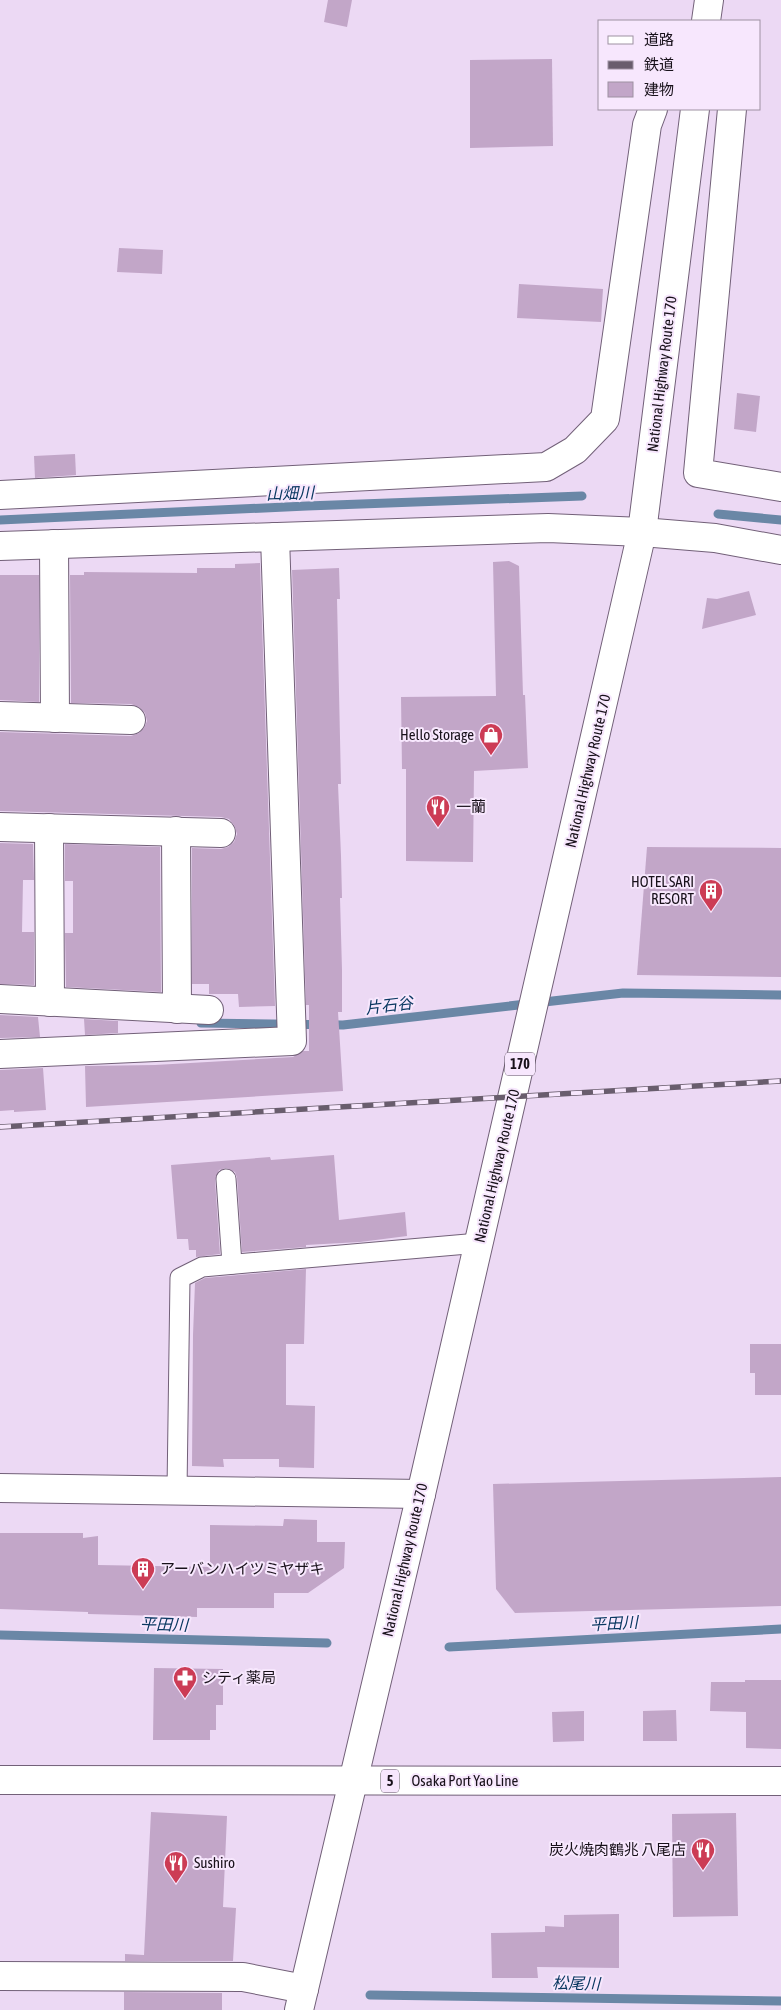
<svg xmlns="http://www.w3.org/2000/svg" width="781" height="2010" font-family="'Asap Condensed','Noto Sans JP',sans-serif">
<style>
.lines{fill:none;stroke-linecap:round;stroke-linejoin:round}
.stream{stroke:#6a87a6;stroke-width:9}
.building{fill:#c2a6c8}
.service-casing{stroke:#726078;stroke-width:21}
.minor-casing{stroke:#726078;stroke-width:30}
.primary-casing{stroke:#726078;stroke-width:30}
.trunk-casing{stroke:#726078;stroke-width:30}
.service{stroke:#fff;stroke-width:19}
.minor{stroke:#fff;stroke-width:28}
.primary{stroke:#fff;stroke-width:28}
.trunk{stroke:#fff;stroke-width:28}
.rail-casing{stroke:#695d6d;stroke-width:5.5}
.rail{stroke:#f7e7fd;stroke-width:4;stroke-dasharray:11;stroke-linecap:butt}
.labels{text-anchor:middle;stroke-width:4;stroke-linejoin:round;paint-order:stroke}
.shield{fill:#f7e7fd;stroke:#5b515e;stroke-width:1}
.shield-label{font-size:14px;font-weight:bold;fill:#18111a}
.street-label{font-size:15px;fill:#18111a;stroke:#f7e7fd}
.poi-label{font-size:15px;fill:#18111a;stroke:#f7e7fd;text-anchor:start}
.water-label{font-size:16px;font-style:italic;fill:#0a3861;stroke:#f7e7fd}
</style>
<rect width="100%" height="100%" fill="#ecd9f4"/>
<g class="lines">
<g class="stream">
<path d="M718,514L781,520"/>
<path d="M0,520L307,506L582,496"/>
<path d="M201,1023L343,1025L623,993L781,995"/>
<path d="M0,1635L327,1643"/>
<path d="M449,1647L781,1629"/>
<path d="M370,1995L781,2001"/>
</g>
</g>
<g class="building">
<path d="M328,0H352L347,27L324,22Z"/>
<path d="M552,59L553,146L470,148V60Z"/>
<path d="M119,248L163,250L162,274L117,272Z"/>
<path d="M519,284L603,289L601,322L517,318Z"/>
<path d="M737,393L760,396L756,432L734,429Z"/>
<path d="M75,454L76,475L35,478L34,456Z"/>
<path d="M509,561L519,566L523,695H525L528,768L474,771L473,862L406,861V769H402L401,697L496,696L493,562Z"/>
<path d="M260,563L275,1006L239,1007L238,994H209V984H192V848L221,849L228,847L234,842L237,834L234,825L229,819L221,817L0,811V732L131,736L139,733L144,728L147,721L145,713L139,707L131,704L71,703L70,575H84V572L197,573V568H235V564Z"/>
<path d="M339,568L340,599H337L341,784H338L341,856L342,898H340L342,970V1012H338L343,1091L86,1107L85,1066L155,1065L293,1057L303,1051H309V1005H306L292,570Z"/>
<path d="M0,575H39V702L0,700Z"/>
<path d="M749,591L756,615L702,629L707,598L717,599Z"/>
<path d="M0,843L33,844L34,880H23L22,932H34V985L0,984Z"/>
<path d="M65,844L160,847L161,992L66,987L65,933H73V881H65Z"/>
<path d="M647,847L781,848V977L637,975Z"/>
<path d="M0,1015L38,1017L40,1037L0,1038Z"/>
<path d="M84,1019L118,1021V1033L85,1035Z"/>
<path d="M43,1068L46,1110L14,1112V1110L0,1111V1070Z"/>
<path d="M334,1155L339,1220L405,1212L407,1236L360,1242L306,1245V1247L242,1252L237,1178L235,1172L226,1168L219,1170L215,1180L220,1254L196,1257V1250H189L188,1239H177L171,1165L270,1157L271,1160Z"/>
<path d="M306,1269L304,1344H286V1405L315,1406L314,1468L279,1467V1459H223L224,1467L192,1466L193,1335L195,1283L205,1278Z"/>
<path d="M750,1344H781V1395H755V1373H750Z"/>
<path d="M781,1477V1606L515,1613L496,1589L493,1484Z"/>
<path d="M284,1519L317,1520V1542H345L344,1568L308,1593H274V1608H197V1617L88,1614V1612L0,1609V1533H83V1538L98,1536V1565L210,1567V1525L283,1526Z"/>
<path d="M154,1668L223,1669V1705H216V1730H210V1740H153Z"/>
<path d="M745,1680H781V1749L746,1748V1712L710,1711L711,1682H745Z"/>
<path d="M676,1710L677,1741H643V1711Z"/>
<path d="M584,1711V1741L553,1742L552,1712Z"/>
<path d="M151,1812L227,1816L223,1907L236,1908L233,1961H125V1954L144,1955Z"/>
<path d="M736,1813L738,1916L673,1917L672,1814Z"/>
<path d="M619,1914V1968L537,1967L538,1978H492L491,1933L545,1932V1926L564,1927V1915Z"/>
<path d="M124,1992L222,1993V2010H124Z"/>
</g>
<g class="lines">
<g class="service-casing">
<g id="service">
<path d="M226,1179L232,1264"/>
<path d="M177,1490L180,1278L202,1267L479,1243"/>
</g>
</g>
<g class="minor-casing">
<g id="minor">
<path d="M732,109L698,473L781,487"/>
<path d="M0,495L546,467L575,450L605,419L647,125L653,109"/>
<path d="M54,544L55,718"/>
<path d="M0,546L548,528L642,532L715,538L781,550"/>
<path d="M0,716L131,720"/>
<path d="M0,827L221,833"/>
<path d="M49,828L50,1002"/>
<path d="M176,831L177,1009"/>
<path d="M0,999L209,1010"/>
<path d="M0,1054L292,1041L275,537"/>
<path d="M0,1488L421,1494"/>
<path d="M0,1976L243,1977L304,1989"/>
</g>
</g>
<g class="primary-casing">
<path id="primary" d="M0,1780L781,1781"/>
</g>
<g class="trunk-casing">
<g id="trunk">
<path d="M706,21L709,0"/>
<path d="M299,2010L421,1494L642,532L695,109"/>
</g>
</g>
<use href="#service" class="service"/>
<use href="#minor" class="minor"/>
<use href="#primary" class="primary"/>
<use href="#trunk" class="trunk"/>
<g class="rail-casing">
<path id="rail" d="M0,1127L781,1081"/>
</g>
<use href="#rail" class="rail"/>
</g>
<defs>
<g id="shop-pin" transform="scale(1.25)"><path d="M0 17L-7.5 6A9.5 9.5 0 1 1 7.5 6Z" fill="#cc3c55" stroke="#f7e7fd"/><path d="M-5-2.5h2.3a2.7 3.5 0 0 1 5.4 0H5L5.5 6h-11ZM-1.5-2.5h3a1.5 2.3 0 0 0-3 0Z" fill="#fff"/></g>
<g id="restaurant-pin" transform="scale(1.25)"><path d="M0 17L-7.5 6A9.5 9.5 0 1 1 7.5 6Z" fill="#cc3c55" stroke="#f7e7fd"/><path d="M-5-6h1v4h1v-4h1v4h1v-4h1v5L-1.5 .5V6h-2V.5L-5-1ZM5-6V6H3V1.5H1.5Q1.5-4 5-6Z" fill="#fff"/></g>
<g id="building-pin" transform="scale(1.25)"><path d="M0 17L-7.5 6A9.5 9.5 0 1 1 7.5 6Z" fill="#cc3c55" stroke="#f7e7fd"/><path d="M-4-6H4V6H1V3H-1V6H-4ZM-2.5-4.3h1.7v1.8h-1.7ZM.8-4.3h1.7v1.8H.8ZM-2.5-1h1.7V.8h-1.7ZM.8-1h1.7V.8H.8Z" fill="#fff"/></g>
<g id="pharmacy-pin" transform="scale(1.25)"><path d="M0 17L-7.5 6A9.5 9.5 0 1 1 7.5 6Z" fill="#cc3c55" stroke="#f7e7fd"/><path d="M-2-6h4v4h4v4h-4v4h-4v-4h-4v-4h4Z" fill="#fff"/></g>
</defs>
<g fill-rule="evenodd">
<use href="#shop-pin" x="491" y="735"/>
<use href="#restaurant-pin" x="438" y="807"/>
<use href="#building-pin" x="711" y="891"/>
<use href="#building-pin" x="143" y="1569"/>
<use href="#pharmacy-pin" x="185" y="1678"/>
<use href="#restaurant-pin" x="703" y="1850"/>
<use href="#restaurant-pin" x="176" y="1863"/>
</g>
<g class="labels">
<g class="shield">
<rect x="505" y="1052.5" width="30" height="23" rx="4"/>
<rect x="381" y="1769.5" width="18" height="23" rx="4"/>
</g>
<g class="shield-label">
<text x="520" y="1069">170</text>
<text x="390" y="1786">5</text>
</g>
<g class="street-label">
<text transform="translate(662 374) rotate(-83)" y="5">National Highway Route 170</text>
<text transform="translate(588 771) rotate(-77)" y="5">National Highway Route 170</text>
<text transform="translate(497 1166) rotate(-77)" y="5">National Highway Route 170</text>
<text transform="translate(405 1560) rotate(-77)" y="5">National Highway Route 170</text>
<text x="465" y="1786">Osaka Port Yao Line</text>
</g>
<g class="poi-label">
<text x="474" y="740" text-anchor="end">Hello Storage</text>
<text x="456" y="812">一蘭</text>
<text x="694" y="887" text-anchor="end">HOTEL SARI<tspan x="694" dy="17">RESORT</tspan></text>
<text x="160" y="1574">アーバンハイツミヤザキ</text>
<text x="202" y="1683">シティ薬局</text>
<text x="686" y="1855" text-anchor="end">炭火焼肉鶴兆 八尾店</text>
<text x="194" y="1868">Sushiro</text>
</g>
<g class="water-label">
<text transform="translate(290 493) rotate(-2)" y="6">山畑川</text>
<text transform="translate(389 1005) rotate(-7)" y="6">片石谷</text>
<text transform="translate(614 1623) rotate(-3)" y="6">平田川</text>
<text transform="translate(164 1624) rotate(2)" y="6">平田川</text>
<text transform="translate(576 1983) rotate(1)" y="6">松尾川</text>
</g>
</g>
<rect x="598" y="20" width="162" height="90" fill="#f7e7fd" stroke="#9e91a2"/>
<rect x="608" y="36" width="25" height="8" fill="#ffffff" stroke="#9e91a2"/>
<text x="644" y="45" font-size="15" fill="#18111a">道路</text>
<rect x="608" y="61" width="25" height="8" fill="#695d6d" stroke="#9e91a2"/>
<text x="644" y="70" font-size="15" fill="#18111a">鉄道</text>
<rect x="608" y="82" width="25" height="15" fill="#c2a6c8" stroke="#9e91a2"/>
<text x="644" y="95" font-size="15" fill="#18111a">建物</text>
</svg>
